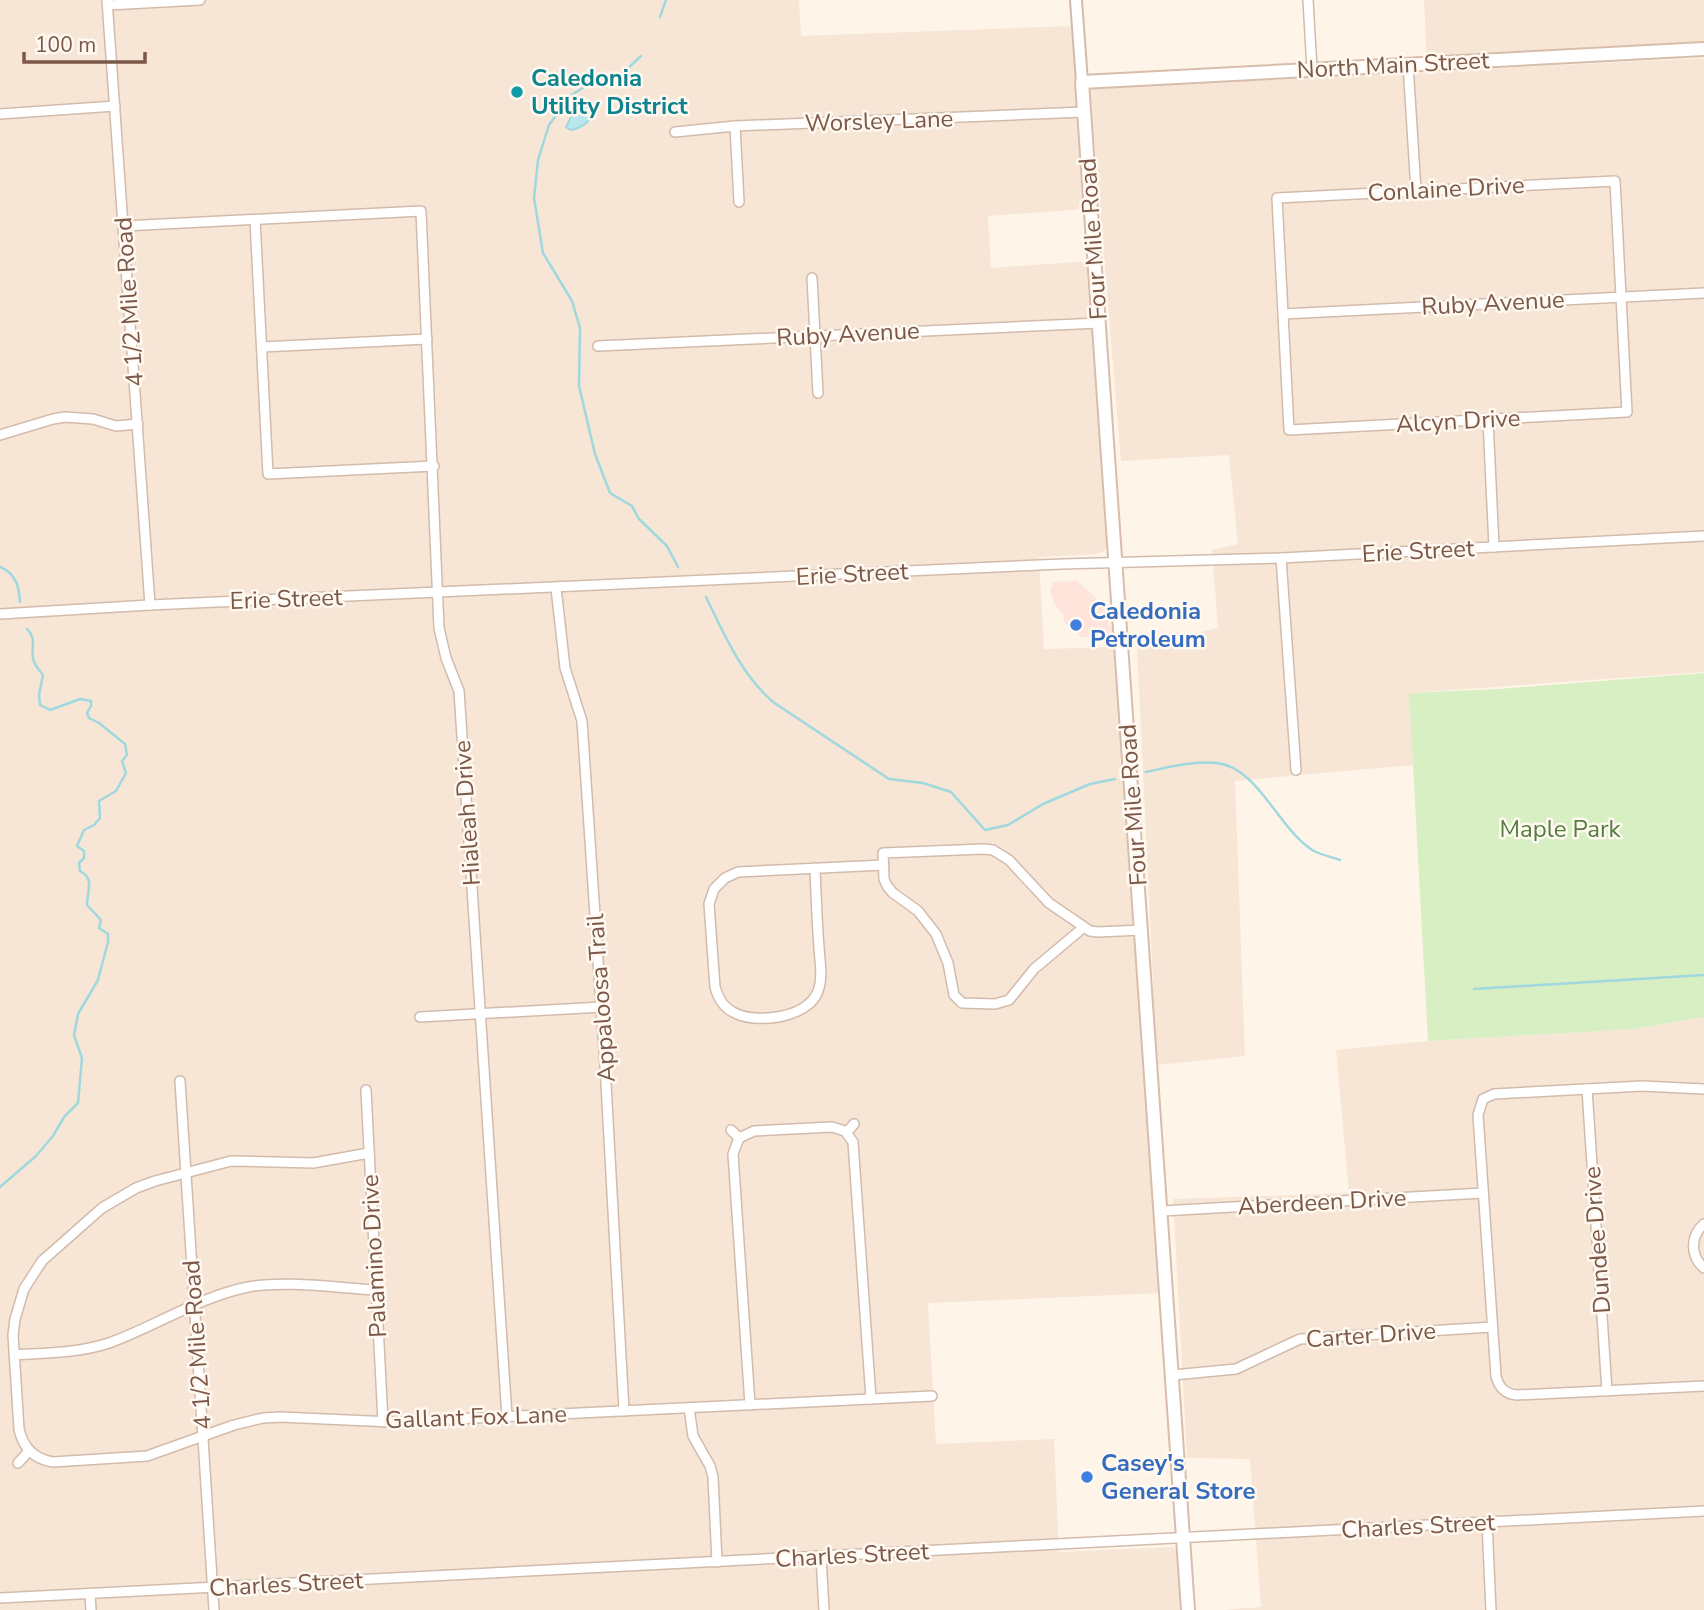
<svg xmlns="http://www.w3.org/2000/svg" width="1704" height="1610" font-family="'Nunito Sans',sans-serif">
  <rect width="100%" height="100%" fill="#fef5e8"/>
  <g fill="#f7e6d6">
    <polygon points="0,0 799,0 801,36 1073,26 1086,209 988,216 991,268 1090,261 1108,546 1104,551 1097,554 1039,557 1044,649 1118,647 1162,1293 928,1303 936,1444 1054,1439 1059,1552 1173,1547 1177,1552 1179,1562 1183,1610 0,1610"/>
    <polygon points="1424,0 1704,0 1704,49 1427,63"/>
    <polygon points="1704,58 1704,672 1410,693 1413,765 1235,781 1245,1056 1157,1065 1137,647 1218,628 1212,550 1238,544 1229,455 1121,461 1090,89"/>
    <polygon points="1704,1017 1704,1610 1221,1610 1261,1607 1250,1459 1187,1458 1173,1199 1349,1193 1336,1050 1428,1041 1635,1029"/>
  </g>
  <polygon fill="#ffe4dc" points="1077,581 1094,596 1108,615 1109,626 1113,627 1114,638 1081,637 1064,622 1064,616 1055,605 1050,591 1053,582"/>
  <polygon fill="#d8efc4" points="1704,673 1704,1017 1635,1029 1428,1041 1409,693 1498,689"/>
  <path fill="#bae7eb" stroke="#9fd8de" stroke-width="2" d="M 596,102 C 594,117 586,127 571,130 L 566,127 L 573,113 Z"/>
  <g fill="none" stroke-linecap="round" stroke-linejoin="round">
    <g stroke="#9fd8de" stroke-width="2.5">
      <polyline points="660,17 666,0"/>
      <polyline points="641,56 623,73 595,80 570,96 549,125 538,160 534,198 543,253 572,301 580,328 579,386 595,454 610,493 632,506 639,519 667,546 678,567"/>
      <path d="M 0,567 C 16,574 19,586 20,602"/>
      <path d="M 706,597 C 724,634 741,674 773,702 L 889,779 L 923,783 L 951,792 L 985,830 L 1008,825 L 1043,804 L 1090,784 L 1115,779"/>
      <path d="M 1146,772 C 1169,767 1192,761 1216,763 C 1258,766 1280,832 1314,851 C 1322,855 1332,857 1340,860"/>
      <polyline points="1474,989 1704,975"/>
      <path d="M 0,1187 L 36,1156 L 53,1136 L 64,1117 L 78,1103 L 82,1058 L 74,1035 L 78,1014 L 98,980 L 108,942 L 108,934 L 99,928 L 101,920 L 87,905 C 87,890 95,879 80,871 L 79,863 L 84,858 L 84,851 L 77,846 L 84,830 L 94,825 L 100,818 L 99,801 L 116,791 L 126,773 L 122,761 L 127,755 L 125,744 L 99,723 L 89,718 L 87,713 L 91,706 L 91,701 L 80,699 L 50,710 L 40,705 L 39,695 L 43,675 C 39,670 34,665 33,658 C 31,646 37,639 27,629"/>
    </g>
    <defs>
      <g id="minor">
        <polyline points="107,0 150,605"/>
        <polyline points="1308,0 1312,69"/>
        <polyline points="108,5 200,0"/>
        <polyline points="1408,64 1416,191"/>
        <polyline points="0,114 115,106"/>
        <polyline points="735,126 739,202"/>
        <polyline points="675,132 735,126 1084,112"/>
        <polygon points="1615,181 1627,412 1289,430 1277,198"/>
        <polyline points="255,220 268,474 434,466"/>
        <polyline points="124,226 421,211 439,628 446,658 459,691 507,1417"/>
        <polyline points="812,278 818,393"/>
        <polyline points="1283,314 1704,293"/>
        <polyline points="598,346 1099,323"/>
        <polyline points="262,347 427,339"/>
        <polyline points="1488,420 1494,547"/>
        <polyline points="0,435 53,419 65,417 93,419 116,426 138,424"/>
        <polyline points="1281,558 1296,770"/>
        <polyline points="556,588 565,668 582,721 605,1065 624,1411"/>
        <polyline points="0,614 150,605 1062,564 1281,558 1704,536"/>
        <path d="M 815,868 C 816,894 817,921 819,948 C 820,962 823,978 818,991 C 809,1018 755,1025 733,1012 C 723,1007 718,998 715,987 L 709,904 L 714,889 L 725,878 L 738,872 L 884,865"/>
        <polyline points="1084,927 1034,969 1009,1000 995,1004 962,1003 954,995 948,963 936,934 918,911 893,893 887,886 884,879 883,853 983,849 993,850 1009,860 1049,903 1090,931 1098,932 1142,930"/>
        <polyline points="420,1017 602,1007"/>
        <polyline points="180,1081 214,1610"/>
        <polyline points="1587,1089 1607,1391"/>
        <path d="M 1704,1089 L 1642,1086 L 1494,1094 L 1483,1099 L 1478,1115 L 1496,1376 C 1499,1388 1505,1394 1517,1395 L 1704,1386"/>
        <polyline points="366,1090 383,1422"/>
        <polyline points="731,1130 739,1138"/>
        <polyline points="847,1132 854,1124"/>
        <path d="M 369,1153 L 313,1163 L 231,1161 L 155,1181 L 136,1188 L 102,1208 L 42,1261 L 24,1289 L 15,1319 L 13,1335 L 19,1429 C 23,1448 34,1459 53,1462 L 147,1456 L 234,1425 L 263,1418 L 280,1417 L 392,1422 L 932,1396"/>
        <polyline points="1162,1211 1483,1193"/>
        <path d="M 1704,1224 C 1690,1236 1690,1256 1704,1268"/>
        <path d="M 14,1355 C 46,1353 79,1353 109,1343 C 156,1326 199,1297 248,1287 C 283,1280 339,1288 376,1290"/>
        <polyline points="1173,1375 1236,1369 1300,1339 1492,1327"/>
        <polyline points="750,1405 733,1154 739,1138 754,1131 832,1127 845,1131 853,1142 871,1399"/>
        <polyline points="689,1408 693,1436 710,1466 713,1477 717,1562"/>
        <polyline points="18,1463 29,1451"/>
        <polyline points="1487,1522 1491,1610"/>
        <polyline points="821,1556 824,1610"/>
        <polyline points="90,1594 91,1610"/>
        <polyline points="0,1598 1704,1511"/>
      </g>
      <polyline id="tertiary" points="1076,0 1082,82"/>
      <polyline id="secondary" points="1188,1610 1082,82 1704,49"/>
    </defs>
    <use href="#minor" stroke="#d3bbac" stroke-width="12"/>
    <use href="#tertiary" stroke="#d3bbac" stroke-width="14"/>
    <use href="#secondary" stroke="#d9bdab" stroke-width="16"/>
    <use href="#minor" stroke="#fff" stroke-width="9"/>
    <use href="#tertiary" stroke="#fff" stroke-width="10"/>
    <use href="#secondary" stroke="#fff" stroke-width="12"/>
  </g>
  <circle fill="#0f9aa8" stroke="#fff9f1" stroke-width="2.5" cx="517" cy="92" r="7"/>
  <g fill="#3f7fe0" stroke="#fff9f1" stroke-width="2.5">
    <circle cx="1076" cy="625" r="7"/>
    <circle cx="1087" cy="1477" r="7"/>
  </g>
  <g text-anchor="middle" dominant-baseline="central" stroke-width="5" stroke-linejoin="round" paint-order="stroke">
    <g font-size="24" fill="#7c5848" stroke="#fff9f1">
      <text transform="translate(1393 65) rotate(-3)">North Main Street</text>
      <text transform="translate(879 121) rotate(-2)">Worsley Lane</text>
      <text transform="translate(1446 189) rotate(-3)">Conlaine Drive</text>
      <text transform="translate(1093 239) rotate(-94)">Four Mile Road</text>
      <text transform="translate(129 302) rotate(-94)">4 1/2 Mile Road</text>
      <text transform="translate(1493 303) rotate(-3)">Ruby Avenue</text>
      <text transform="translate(848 334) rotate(-3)">Ruby Avenue</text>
      <text transform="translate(1458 421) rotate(-3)">Alcyn Drive</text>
      <text transform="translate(1418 551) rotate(-3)">Erie Street</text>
      <text transform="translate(852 574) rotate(-3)">Erie Street</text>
      <text transform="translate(286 599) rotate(-2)">Erie Street</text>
      <text transform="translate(1133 805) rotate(-94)">Four Mile Road</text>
      <text transform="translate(467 813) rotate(-94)">Hialeah Drive</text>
      <text transform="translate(601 998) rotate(-94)">Appaloosa Trail</text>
      <text transform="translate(1322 1202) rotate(-3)">Aberdeen Drive</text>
      <text transform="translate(1597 1240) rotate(-94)">Dundee Drive</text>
      <text transform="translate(374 1256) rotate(-93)">Palamino Drive</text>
      <text transform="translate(1371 1335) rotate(-4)">Carter Drive</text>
      <text transform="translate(197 1345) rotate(-94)">4 1/2 Mile Road</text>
      <text transform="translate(476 1417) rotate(-2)">Gallant Fox Lane</text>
      <text transform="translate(1418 1526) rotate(-3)">Charles Street</text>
      <text transform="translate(852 1555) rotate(-3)">Charles Street</text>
      <text transform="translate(286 1584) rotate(-3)">Charles Street</text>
    </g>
    <g font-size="24" font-weight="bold" fill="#0d838f" stroke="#fff9f1" text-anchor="start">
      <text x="531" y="78">Caledonia<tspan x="531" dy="28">Utility District</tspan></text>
    </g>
    <g font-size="24" font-weight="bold" fill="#366cbe" stroke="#fff9f1" text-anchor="start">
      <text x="1090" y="611">Caledonia<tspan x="1090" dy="28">Petroleum</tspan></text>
      <text x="1101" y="1463">Casey's<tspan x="1101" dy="28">General Store</tspan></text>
    </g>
    <g font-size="24" fill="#527d3c" stroke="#fff9f1">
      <text x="1560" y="829">Maple Park</text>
    </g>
  </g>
  <path d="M24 52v10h121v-10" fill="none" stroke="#7c5848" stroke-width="3.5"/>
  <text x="35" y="52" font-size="21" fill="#7c5848" stroke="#fff9f1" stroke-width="5" paint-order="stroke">100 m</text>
</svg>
